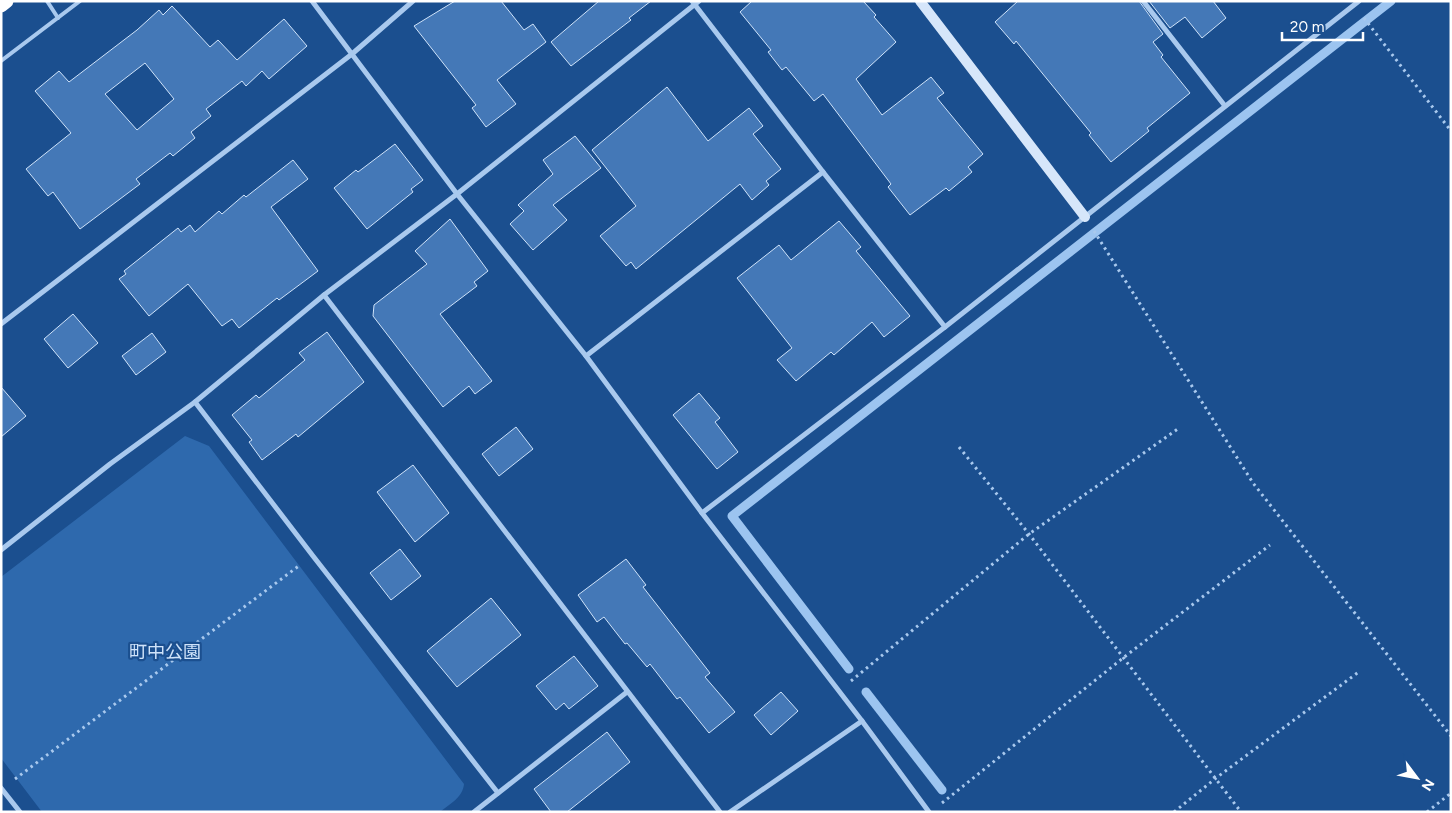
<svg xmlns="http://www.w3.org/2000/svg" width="1452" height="813" font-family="Figtree,'Noto Sans JP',sans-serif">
  <rect width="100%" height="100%" fill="#1b4f8f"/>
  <path fill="#2e69ad" d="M 185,436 L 209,446 L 464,784 C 463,797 450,804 440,812 L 42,812 L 1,758 L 1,577 Z"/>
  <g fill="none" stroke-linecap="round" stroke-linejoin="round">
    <g stroke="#9cc4f0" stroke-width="9">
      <polyline points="849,669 732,516 1391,1"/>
      <polyline points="866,692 942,790"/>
    </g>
  </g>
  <g fill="#4478b7" stroke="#cfe3fa" fill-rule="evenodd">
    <polygon points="455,1 501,1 524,30 533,24 546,42 497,80 516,104 486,127 472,108 476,105 414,26"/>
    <polygon points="599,1 651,1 629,18 631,20 571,66 551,42"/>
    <polygon points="752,1 863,1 876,15 874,17 896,42 856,79 882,115 931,77 944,93 937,98 983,154 968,167 972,172 949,191 946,188 910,215 888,187 891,184 823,94 814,101 786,67 782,70 768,52 771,50 740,12"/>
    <polygon points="1018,1 1139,1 1163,34 1153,42 1163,55 1161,57 1190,93 1147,128 1149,131 1111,162 1089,135 1091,133 1016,41 1014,44 995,22"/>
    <polygon points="1149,1 1213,1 1226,18 1202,38 1185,17 1170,28"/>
    <path d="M 172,6 L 210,47 L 218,40 L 237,60 L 284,19 L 307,46 L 269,79 L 262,71 L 246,86 L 242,81 L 206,109 L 211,116 L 191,132 L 195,138 L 173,156 L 170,153 L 136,179 L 140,184 L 80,229 L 53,192 L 48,196 L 26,169 L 71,133 L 35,91 L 59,71 L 69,82 L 137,30 L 159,10 L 163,15 ZM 145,63 L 174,99 L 137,130 L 105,94 Z"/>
    <polygon points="667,87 708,141 749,108 763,126 753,134 781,169 766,181 769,185 752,200 740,184 636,269 631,262 626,266 600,236 636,206 592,150"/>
    <polygon points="575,136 601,168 553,205 567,220 533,250 510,224 524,211 518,205 553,174 543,160"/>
    <polygon points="395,144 423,180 411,189 413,192 367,229 334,188 356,170 358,172"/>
    <polygon points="293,160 308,179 271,207 318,271 279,300 277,298 239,328 232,319 222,326 188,284 149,316 119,279 126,274 124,271 178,228 181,232 190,225 195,232 219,211 222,214 244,195 246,197"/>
    <polygon points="450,219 488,271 474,282 477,286 440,314 492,381 475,394 469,386 443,407 373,316 374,305 427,264 415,251"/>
    <polygon points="839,221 861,247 856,251 910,316 884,337 872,322 834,355 831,352 796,381 777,360 792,348 737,278 779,245 791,260"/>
    <polygon points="73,314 98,343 68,368 44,339"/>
    <polygon points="327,332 364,382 298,437 296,434 262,460 249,442 252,440 232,415 256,395 259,398 305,360 299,353"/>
    <polygon points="152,333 166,352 136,375 122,356"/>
    <polygon points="1,387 26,416 1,437"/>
    <polygon points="699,393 720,418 715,422 738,452 717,469 673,415"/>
    <polygon points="516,427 533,449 499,476 482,454"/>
    <polygon points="413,465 449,513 415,542 377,492"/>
    <polygon points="400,549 421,576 391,600 370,573"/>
    <polygon points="626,559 646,585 643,587 710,673 705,677 735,712 709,733 680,697 677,699 650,664 647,667 627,643 625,644 604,617 597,622 578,595"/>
    <polygon points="491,598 521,635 457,687 427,651"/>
    <polygon points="574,656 598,686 569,709 564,703 556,710 536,686"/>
    <polygon points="781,692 798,711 771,735 754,715"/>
    <polygon points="607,732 630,762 567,812 551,812 534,789"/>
  </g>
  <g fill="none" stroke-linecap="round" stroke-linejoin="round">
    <g stroke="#a9c9ee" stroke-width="3" stroke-dasharray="2.5 4" stroke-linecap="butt">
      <polyline points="1364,18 1451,131"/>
      <polyline points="1094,231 1253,483 1451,736"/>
      <polyline points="959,447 1029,534 1241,812"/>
      <polyline points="851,681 1029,534 1179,428"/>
      <polyline points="15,779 300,565"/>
      <polyline points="942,803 1123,658 1270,545"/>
      <polyline points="1174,812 1216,778 1360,671"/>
      <polyline points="1427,812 1451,793"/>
    </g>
    <g stroke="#a9c9ee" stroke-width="4">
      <polyline points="47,1 58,18"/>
      <polyline points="1,61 80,1"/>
    </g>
    <g stroke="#a9c9ee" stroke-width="5">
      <polyline points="312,1 457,194 586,356 702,513 862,721 929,812"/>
      <polyline points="692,1 823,172 945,327"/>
      <polyline points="1143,1 1225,106"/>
      <polyline points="324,295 720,812"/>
      <polyline points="1,324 352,54 413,1"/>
      <polyline points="586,356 823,172"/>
      <polyline points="195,402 313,556 498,793"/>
      <polyline points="702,513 945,327 1359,1"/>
      <polyline points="1,550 110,464 195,402 324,295 457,194 699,1"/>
      <polyline points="1,788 20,812"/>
      <polyline points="474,812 627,692"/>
      <polyline points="730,812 862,721"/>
    </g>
    <polyline stroke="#d6e6fa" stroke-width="10" points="920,1 1085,217"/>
    <polyline stroke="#fff" stroke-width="15" points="1,5 6,1"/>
  </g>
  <g text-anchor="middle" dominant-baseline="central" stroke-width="4.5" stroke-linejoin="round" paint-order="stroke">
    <g font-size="18" fill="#cfe3fa" stroke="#1b4f8f">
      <text x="165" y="652">町中公園</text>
    </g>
  </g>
  <rect width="1452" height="813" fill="none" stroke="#ffffff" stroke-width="5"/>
  <g transform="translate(1417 778) rotate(122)" stroke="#1b4f8f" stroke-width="4" paint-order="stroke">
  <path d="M0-4L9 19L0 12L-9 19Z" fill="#ffffff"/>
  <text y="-8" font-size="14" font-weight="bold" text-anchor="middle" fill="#ffffff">N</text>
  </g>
  <path d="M1282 32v8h81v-8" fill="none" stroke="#ffffff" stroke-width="2.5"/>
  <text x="1290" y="32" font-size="15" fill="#ffffff" stroke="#1b4f8f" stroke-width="4" paint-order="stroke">20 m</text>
</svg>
